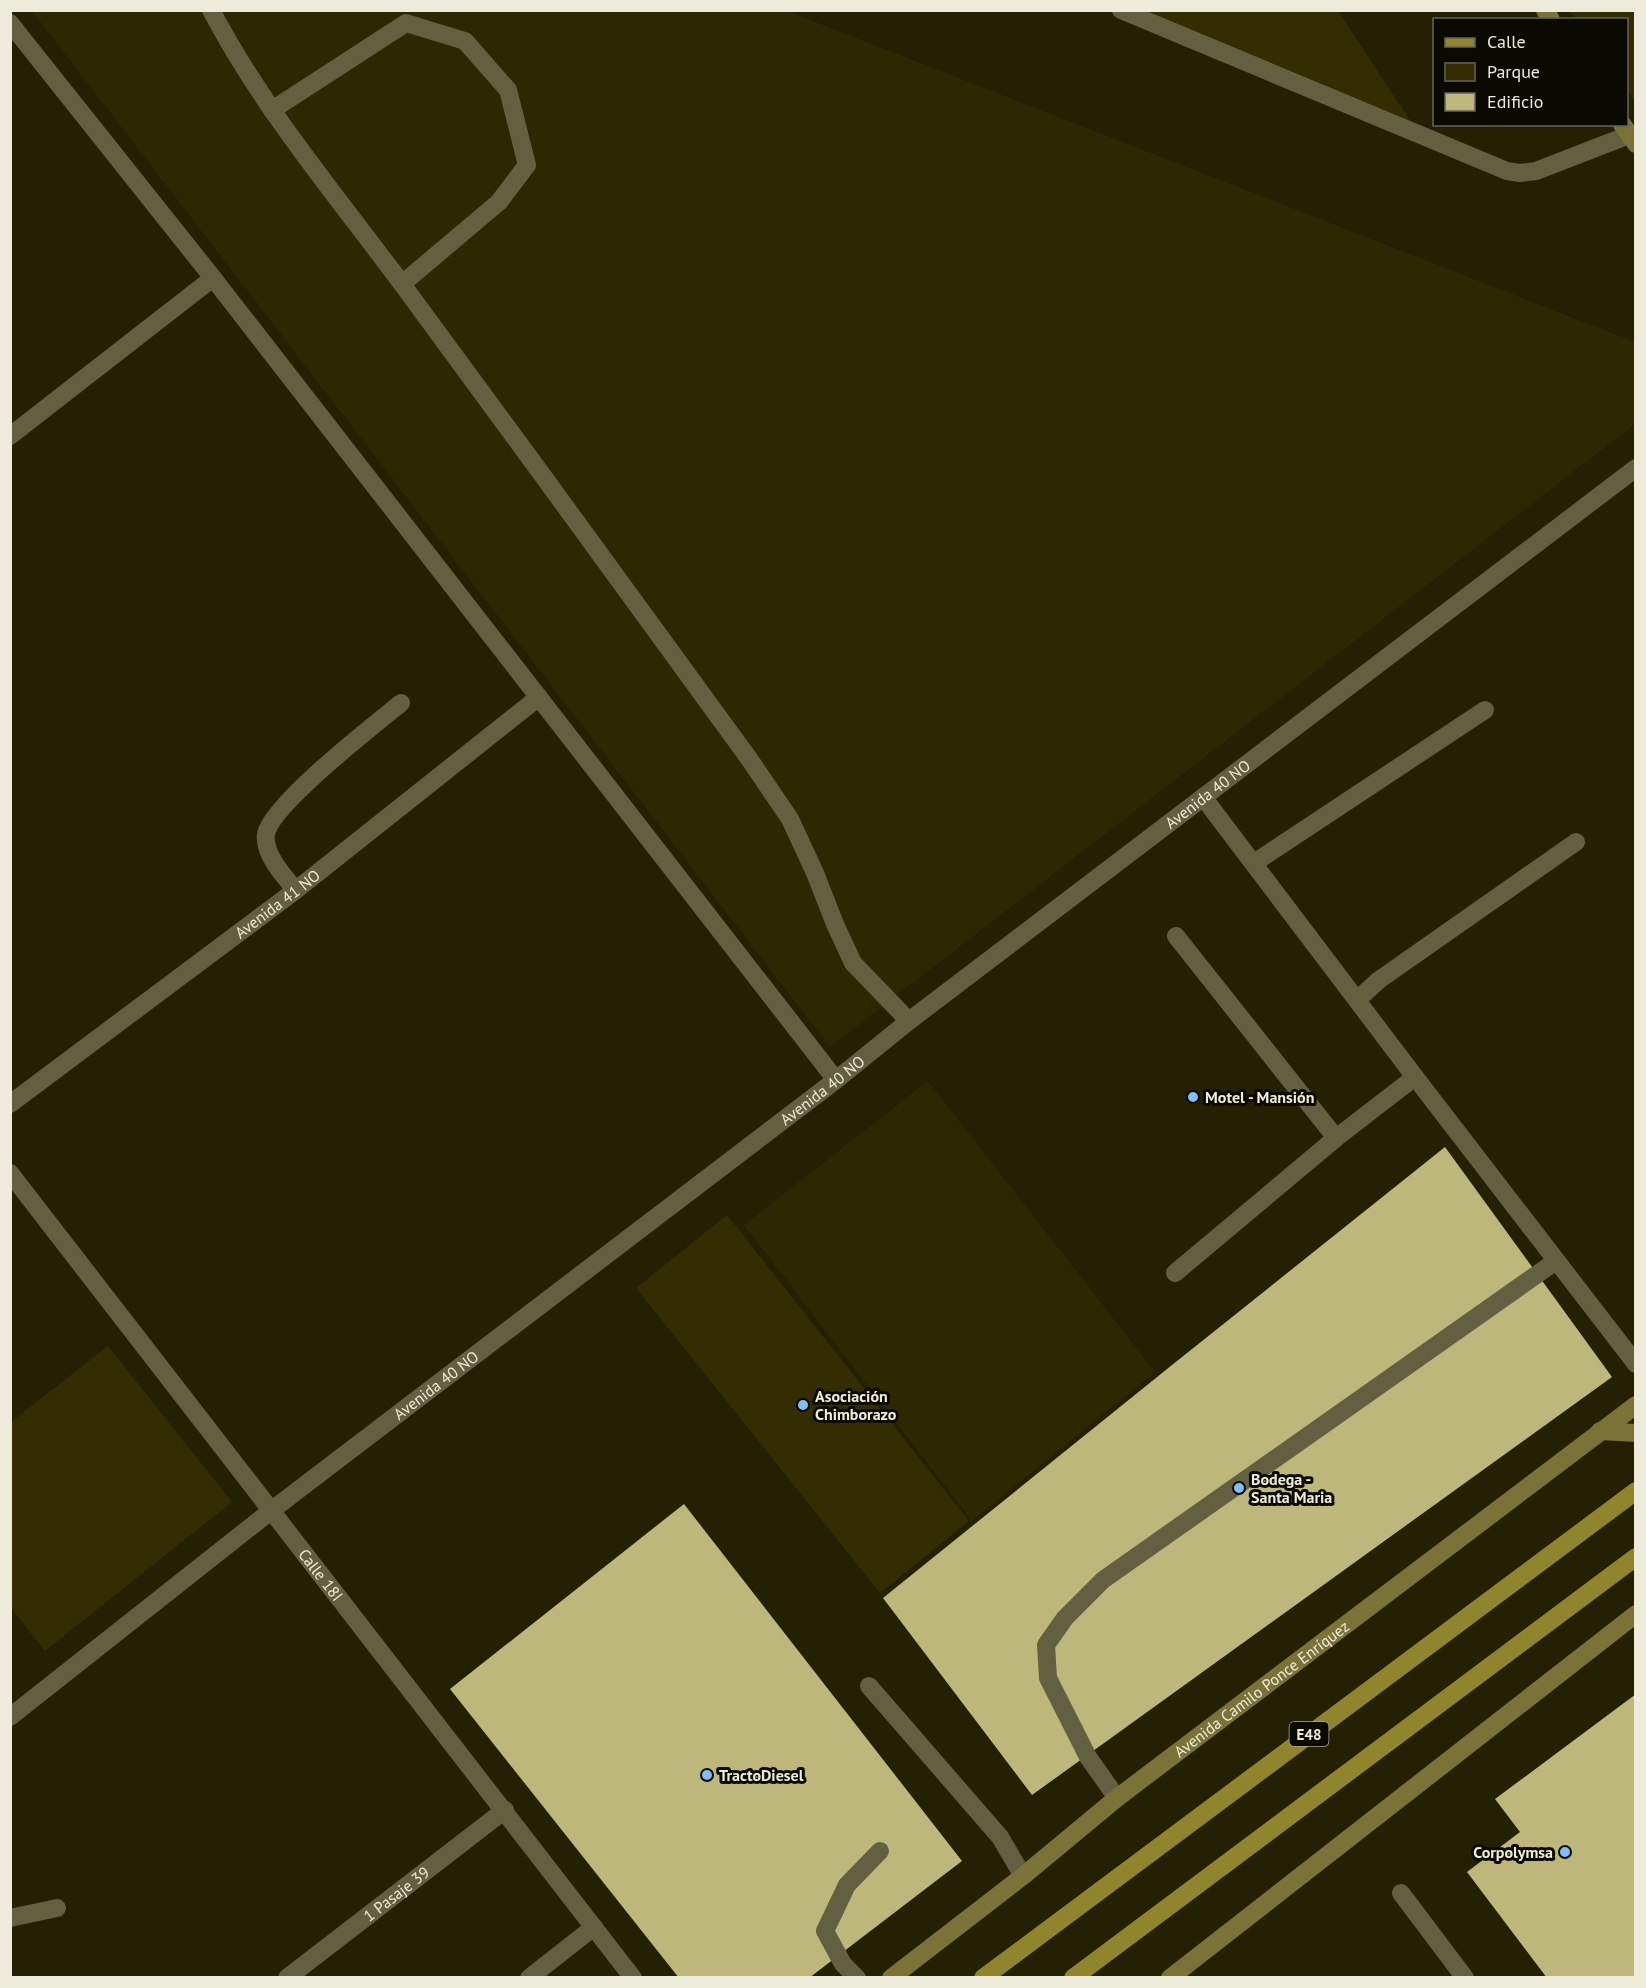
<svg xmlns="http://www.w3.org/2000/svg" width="1646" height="1988" font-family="'PT Sans',sans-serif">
  <rect width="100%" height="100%" fill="#242003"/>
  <g fill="#2d2801">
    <polygon points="32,11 787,11 1635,342 1635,424 830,1047"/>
    <polygon points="928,1081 1155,1372 972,1521 744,1225"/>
  </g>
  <g fill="#332d01">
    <polygon points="1141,11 1338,11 1411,122"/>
    <polygon points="1569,11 1635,11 1635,101 1627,89 1626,20 1576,19"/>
    <polygon points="727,1215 969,1521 880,1593 636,1288"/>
    <polygon points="108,1346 232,1502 45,1651 11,1608 11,1422"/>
  </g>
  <g fill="#beb77b">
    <polygon points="1445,1147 1612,1377 1032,1795 883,1598 1172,1365"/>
    <polygon points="684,1504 962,1861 809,1978 679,1978 450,1689"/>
    <polygon points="1636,1694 1636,1978 1547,1978 1467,1872 1520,1832 1495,1799"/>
  </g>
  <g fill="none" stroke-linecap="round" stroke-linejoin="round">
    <g stroke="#635f41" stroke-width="18">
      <path d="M 211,10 C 263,109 336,195 402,284 C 519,442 634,601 750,760 L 790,819 L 815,873 L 835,924 L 853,963 L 909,1021"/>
      <polyline points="272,110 406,23 465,41 508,90 527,165 499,202 402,284"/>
      <polyline points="1254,863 1485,710"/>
      <path d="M 296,890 C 284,877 263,853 266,834 C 272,804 374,725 401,703"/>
      <polyline points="1176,936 1336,1138"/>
      <polyline points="1357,1000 1379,980 1576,842"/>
      <polyline points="1175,1273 1336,1138 1415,1077"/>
      <polyline points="869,1686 1000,1837 1023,1876"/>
      <polyline points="1117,1798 1088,1757 1048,1678 1046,1645 1065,1618 1103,1580 1556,1261"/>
      <polyline points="10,1918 57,1908"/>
      <polyline points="529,1978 594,1927"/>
      <polyline points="857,1978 843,1964 825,1931 847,1885 880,1851"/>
    </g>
    <g stroke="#635f41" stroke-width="18">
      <polyline points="1121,10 1507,171 1520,173 1536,171 1629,135"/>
      <polyline points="10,23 213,278 836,1080"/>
      <polyline points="10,436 213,278"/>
      <polyline points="1203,797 1415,1077 1636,1364"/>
      <path id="s1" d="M 10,1104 L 296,890 L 539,697"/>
      <path id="s2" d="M 10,1717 L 272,1510 L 836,1080 L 909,1021 L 1636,468"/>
      <polyline points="1401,1893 1465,1978"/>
      <path id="s3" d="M 287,1978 L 505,1810"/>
    </g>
    <path stroke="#635f41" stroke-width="18" id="s4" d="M 10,1173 L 633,1978"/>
    <g stroke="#7a7237" stroke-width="18">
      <polyline points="1545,10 1551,20"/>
      <polyline points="1622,124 1636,144"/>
      <polyline points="1600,1431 1636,1433"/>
      <path id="s5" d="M 891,1978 L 1023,1876 L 1117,1798 L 1636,1405"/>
      <polyline points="1170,1978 1636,1614"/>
    </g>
    <g stroke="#90852d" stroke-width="18">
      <polyline points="983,1978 1636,1491"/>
      <polyline points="1073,1978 1636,1557"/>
    </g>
  </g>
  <g fill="#84bcfb" stroke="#0b0a02" stroke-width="2">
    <circle cx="1193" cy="1097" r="6"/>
    <circle cx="803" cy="1405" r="6"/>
    <circle cx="1239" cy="1488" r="6"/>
    <circle cx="707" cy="1775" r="6"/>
    <circle cx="1565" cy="1852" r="6"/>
  </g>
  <g text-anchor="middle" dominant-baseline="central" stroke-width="6" stroke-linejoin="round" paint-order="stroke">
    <rect fill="#0b0a02" stroke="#a9a899" stroke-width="1.5" x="1289.5" y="1722" width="39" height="24" rx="4.5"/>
    <g font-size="15" font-weight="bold" fill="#edecda">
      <text x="1309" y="1734">E48</text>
    </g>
    <g font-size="16" fill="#edecda" stroke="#0b0a02">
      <text stroke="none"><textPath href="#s2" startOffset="1512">Avenida 40 NO</textPath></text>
      <text stroke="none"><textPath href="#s1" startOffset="334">Avenida 41 NO</textPath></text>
      <text stroke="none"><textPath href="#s2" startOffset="1026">Avenida 40 NO</textPath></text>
      <text stroke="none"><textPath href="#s2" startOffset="540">Avenida 40 NO</textPath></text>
      <text stroke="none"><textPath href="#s4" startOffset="508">Calle 18I</textPath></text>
      <text stroke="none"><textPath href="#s5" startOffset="470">Avenida Camilo Ponce Enríquez</textPath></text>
      <text stroke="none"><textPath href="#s3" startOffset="138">1 Pasaje 39</textPath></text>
    </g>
    <g font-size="16" font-weight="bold" fill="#edecda" stroke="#0b0a02" text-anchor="start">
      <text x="1205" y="1097">Motel - Mansión</text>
      <text x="815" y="1396">Asociación<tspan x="815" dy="18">Chimborazo</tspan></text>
      <text x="1251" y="1479">Bodega -<tspan x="1251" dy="18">Santa Maria</tspan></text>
      <text x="719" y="1775">TractoDiesel</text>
      <text x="1553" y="1852" text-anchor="end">Corpolymsa</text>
    </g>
  </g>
  <rect width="1646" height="1988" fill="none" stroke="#edecda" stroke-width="24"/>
  <rect x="1433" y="18" width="195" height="108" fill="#0b0a02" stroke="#656458" stroke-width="1.5"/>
  <rect x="1445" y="38" width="30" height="9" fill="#90852d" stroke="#656458" stroke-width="1.5"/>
  <text x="1487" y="48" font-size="18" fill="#edecda">Calle</text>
  <rect x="1445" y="63" width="30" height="18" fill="#332d01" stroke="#656458" stroke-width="1.5"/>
  <text x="1487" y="78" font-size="18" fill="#edecda">Parque</text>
  <rect x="1445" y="93" width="30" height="18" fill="#beb77b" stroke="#656458" stroke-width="1.5"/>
  <text x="1487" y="108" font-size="18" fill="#edecda">Edificio</text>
</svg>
